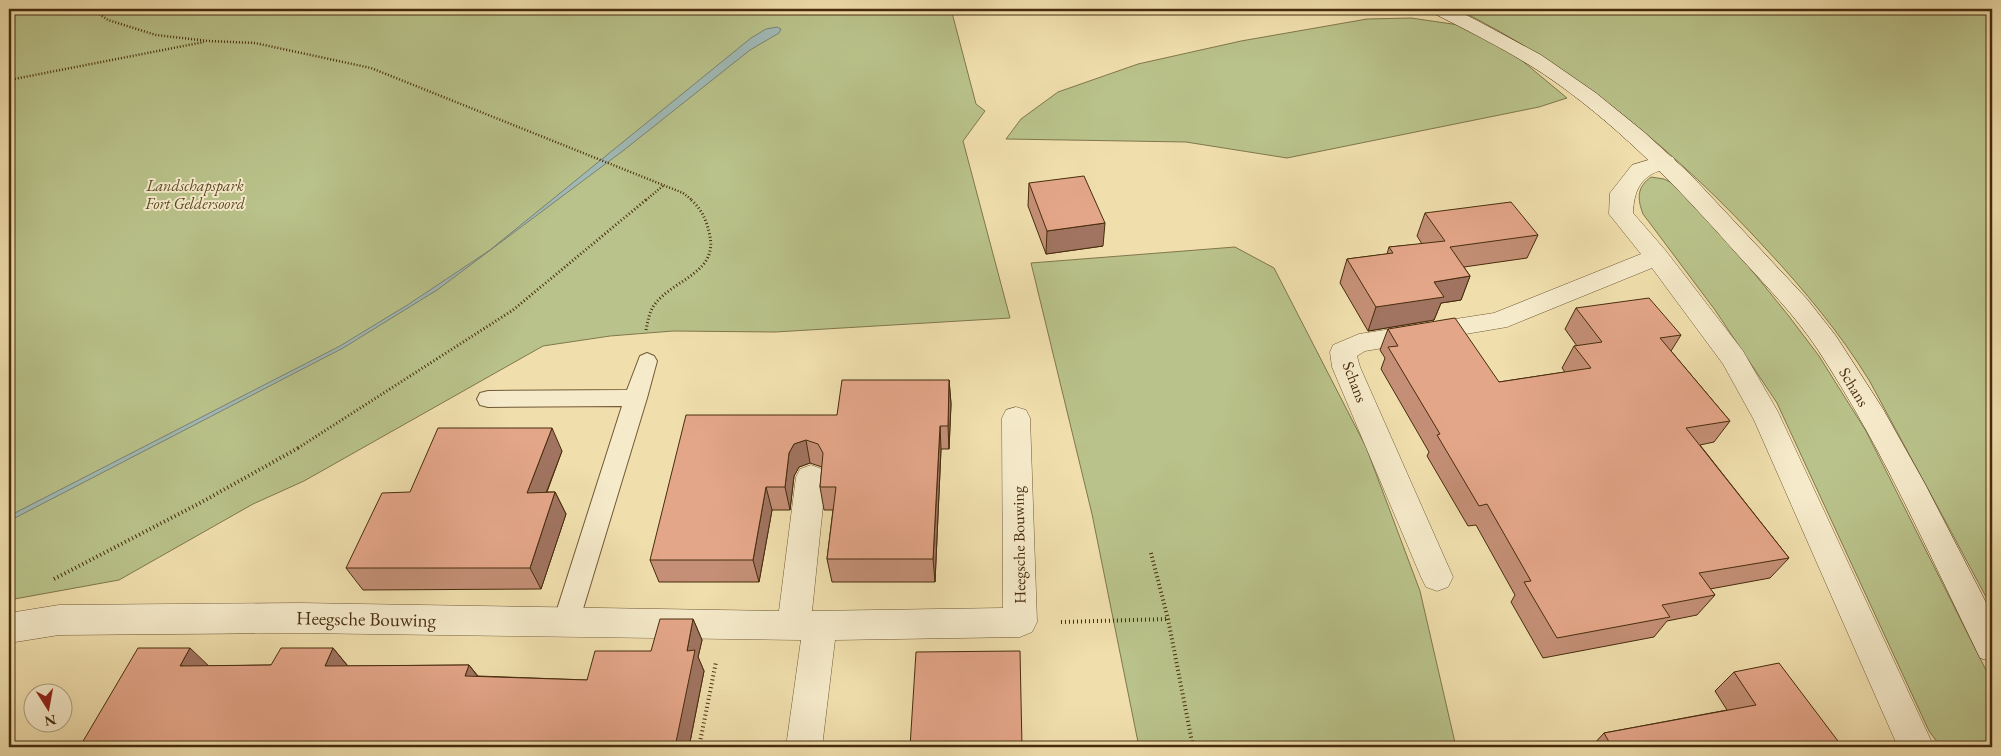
<svg xmlns="http://www.w3.org/2000/svg" width="2001" height="756" font-family="'EB Garamond',serif">
  <rect width="100%" height="100%" fill="#f0dfad"/>
  <filter id="stains"><feTurbulence type="fractalNoise" baseFrequency=".004" numOctaves="4"/><feColorMatrix values="0 0 0 0 .2 0 0 0 0 .09 0 0 0 0 .02 0 0 0 .5 -.17"/></filter>
  <radialGradient id="worn" r=".72"><stop offset=".6" stop-color="#630" stop-opacity="0"/><stop offset="1" stop-color="#630" stop-opacity=".3"/></radialGradient>
  <g fill="#b9c28a" stroke="#80774c">
    <polygon points="9,9 951,9 976,104 985,111 963,141 1010,318 775,332 673,331 610,336 543,346 304,481 253,504 119,580 9,600"/>
    <path d="M 1457,9 L 1992,9 L 1992,608 C 1965,558 1938,507 1910,456 C 1896,431 1883,405 1869,380 C 1840,333 1804,290 1767,250 C 1678,153 1575,67 1457,9 Z"/>
    <polygon points="1411,18 1459,25 1502,44 1567,98 1539,107 1287,158 1186,142 1006,139 1021,119 1058,92 1138,64 1241,41 1367,19"/>
    <path d="M 1651,177 L 1664,179 L 1672,183 L 1736,251 L 1788,315 L 1819,356 L 1866,431 L 1992,682 L 1992,747 L 1941,747 L 1929,731 L 1777,403 L 1715,310 L 1643,214 C 1637,198 1637,187 1651,177 Z"/>
    <polygon points="1235,247 1274,268 1366,447 1420,591 1456,747 1139,747 1092,514 1031,263"/>
  </g>
  <polygon fill="#a0bab6" stroke="#7c8172" points="777,27 781,29 779,33 750,50 624,150 437,290 343,348 9,521 9,516 340,346 409,304 490,250 751,38 766,29"/>
  <g fill="none" stroke-linecap="round" stroke-linejoin="round">
    <defs>
      <polygon id="lane" points="647,353 654,356 657,361 647,398 579,622 575,630 566,633 557,630 553,622 622,406 488,407 480,405 477,399 480,393 488,391 627,390 640,356"/>
      <g id="street">
        <path d="M 1665,155 L 1673,157 L 1676,162 C 1672,168 1666,169 1659,171 C 1639,178 1634,193 1633,213 L 1666,251 L 1743,351 L 1778,412 L 1934,747 L 1898,747 L 1754,420 L 1723,364 L 1652,268 L 1507,327 L 1365,351 L 1357,356 L 1360,367 L 1453,577 L 1448,587 L 1437,591 L 1426,587 L 1421,577 L 1332,367 L 1330,352 L 1333,345 L 1359,334 L 1494,313 L 1641,254 L 1609,214 L 1610,193 L 1632,165 Z"/>
        <polygon points="1016,407 1026,410 1030,418 1037,622 1032,632 1020,637 835,640 822,747 786,747 801,640 299,633 59,635 9,643 9,613 59,605 299,603 779,611 796,477 800,469 811,465 822,469 826,477 812,611 1003,608 1002,418 1006,410"/>
      </g>
      <path id="secondary" d="M 1431,9 L 1454,9 L 1478,21 L 1541,55 L 1596,93 L 1644,132 L 1690,174 L 1807,299 L 1836,336 L 1883,409 L 1925,484 L 1992,614 L 1992,662 L 1980,658 C 1929,554 1882,447 1818,350 C 1795,315 1765,285 1737,254 C 1682,192 1625,132 1558,84 C 1519,56 1476,35 1433,13 Z"/>
    </defs>
    <use href="#lane" stroke="#715935" stroke-width="2"/>
    <use href="#street" stroke="#715935" stroke-width="1"/>
    <use href="#secondary" stroke="#472c0d" stroke-width="1"/>
    <g stroke="#472c0d" stroke-width="2.5" stroke-dasharray="1 2" stroke-linecap="butt">
      <polyline points="92,9 108,20 156,35 208,41 255,43 371,68 683,193 692,200"/>
      <polyline points="9,80 204,42"/>
      <polyline points="646,200 664,185"/>
    </g>
    <g stroke="#472c0d" stroke-width="3" stroke-dasharray="1 2.5" stroke-linecap="butt">
      <path d="M 646,330 C 648,321 649,312 655,304 C 675,278 720,273 709,232 C 706,219 701,208 690,199"/>
      <polyline points="298,448 513,310 647,199"/>
    </g>
    <g stroke="#472c0d" stroke-width="4" stroke-dasharray="1 3" stroke-linecap="butt">
      <polyline points="1151,553 1168,619 1193,747"/>
      <polyline points="54,579 200,503 300,447"/>
      <polyline points="1061,622 1168,619"/>
      <polyline points="699,747 716,662"/>
    </g>
    <use href="#lane" fill="#f5eaca" fill-rule="evenodd"/>
    <use href="#street" fill="#f5eaca" fill-rule="evenodd"/>
    <use href="#secondary" fill="#f5eaca" fill-rule="evenodd"/>
  </g>
  <g fill="#c48f76" stroke="#472c0d">
    <polygon points="1029,183 1103,246 1046,254 1028,206"/>
    <polygon points="1425,213 1538,235 1527,258 1464,267 1470,276 1461,300 1441,303 1434,320 1368,331 1340,283 1347,259 1387,254 1389,247 1422,244 1417,236"/>
    <polygon points="1576,308 1681,335 1671,351 1730,421 1714,442 1700,445 1789,558 1770,578 1710,589 1715,595 1697,615 1667,621 1654,637 1543,658 1511,602 1515,595 1476,525 1468,526 1427,456 1429,452 1381,369 1385,358 1380,350 1388,329 1499,382 1565,372 1562,368 1574,346 1577,346 1565,329"/>
    <polygon points="949,380 951,404 949,449 941,449 935,582 832,582 827,559 833,510 824,510 820,487 822,467 810,463 799,467 794,476 790,510 772,510 759,582 659,582 650,560 837,415"/>
    <polygon points="562,451 547,492 555,492 566,514 541,589 363,590 346,568"/>
    <polygon points="693,619 702,640 698,657 704,671 689,747 87,747 82,743 209,666 271,665 333,648 348,666 469,665 478,676 587,680 651,651"/>
    <polygon points="1734,672 1841,745 1838,747 1591,747 1604,733 1727,710 1715,691"/>
  </g>
  <g fill="#a07460" stroke="#472c0d">
    <polygon points="1105,223 1103,246 1046,254 1047,231"/>
    <polygon points="1470,276 1461,300 1441,303 1434,320 1368,331 1376,307 1434,282"/>
    <polygon points="949,380 951,404 949,449 948,426"/>
    <polygon points="940,426 941,449 935,582 933,559"/>
    <polygon points="552,428 562,451 538,514 527,493"/>
    <polygon points="806,440 810,463 799,467 794,476 790,510 785,487 789,453 794,444"/>
    <polygon points="766,487 772,510 759,582 753,560"/>
    <polygon points="555,492 566,514 541,589 530,568"/>
    <polygon points="693,619 702,640 698,657 704,671 689,747 675,747 687,651"/>
    <polygon points="190,648 212,669 180,666"/>
    <polygon points="333,648 350,669 325,666"/>
    <polygon points="469,665 484,685 465,676"/>
  </g>
  <g fill="#e4a689" stroke="#472c0d">
    <polygon points="1084,176 1105,223 1047,231 1029,183"/>
    <polygon points="1511,202 1538,235 1450,247 1470,276 1434,282 1444,297 1376,307 1347,259 1393,253 1389,247 1445,241 1425,213"/>
    <polygon points="1649,298 1681,335 1660,338 1730,421 1686,428 1789,558 1699,573 1715,595 1662,605 1670,617 1557,638 1524,582 1531,581 1487,504 1479,506 1437,435 1440,434 1388,347 1398,346 1388,329 1455,318 1499,382 1591,368 1574,346 1602,342 1576,308"/>
    <polygon points="842,380 949,380 948,426 940,426 933,559 827,559 836,487 820,487 823,453 818,444 806,440 794,444 789,453 785,487 766,487 753,560 650,560 686,415 837,415"/>
    <polygon points="438,428 552,428 527,493 555,492 530,568 346,568 382,493 410,492"/>
    <polygon points="660,619 693,619 687,651 695,650 675,747 133,747 135,744 82,743 138,648 190,648 180,666 271,665 281,648 333,648 325,666 469,665 465,676 587,680 595,651 651,651"/>
    <polygon points="1020,651 1022,747 910,747 916,652"/>
    <polygon points="1779,663 1841,745 1832,747 1612,747 1604,733 1756,705 1734,672"/>
  </g>
  <g text-anchor="middle" dominant-baseline="central" stroke-width="4" stroke-linejoin="round" paint-order="stroke">
    <g font-size="16" font-style="italic" fill="#5e4a26" stroke="#f5eaca">
      <text x="195" y="185">Landschapspark<tspan x="195" dy="18">Fort Geldersoord</tspan></text>
    </g>
    <g font-size="16" fill="#472c0d" stroke="#f5eaca">
      <text transform="translate(1355 382) rotate(69)">Schans</text>
      <text transform="translate(1854 387) rotate(59)">Schans</text>
      <text transform="translate(1019 545) rotate(-91)">Heegsche Bouwing</text>
    </g>
    <g font-size="19" fill="#472c0d" stroke="#f5eaca">
      <text transform="translate(366 619) rotate(1)">Heegsche Bouwing</text>
    </g>
  </g>
  <rect width="2001" height="756" fill="none" stroke="#f0dfad" stroke-width="30"/>
  <rect x="10" y="10" width="1981" height="736" fill="none" stroke="#472c0d" stroke-width="2.5"/>
  <rect x="15" y="15" width="1971" height="726" fill="none" stroke="#472c0d"/>
  <g transform="translate(48 708) rotate(169)"><circle r="24" fill="#f5eaca" stroke="#af9e7e"/>
  <path d="M0-4L9 19L0 12L-9 19Z" fill="#8f2418"/>
  <text y="-8" font-size="14" font-weight="bold" text-anchor="middle" fill="#472c0d">N</text>
  </g>
  <rect width="100%" height="100%" filter="url(#stains)"/>
  <rect width="100%" height="100%" fill="url(#worn)"/>
</svg>
